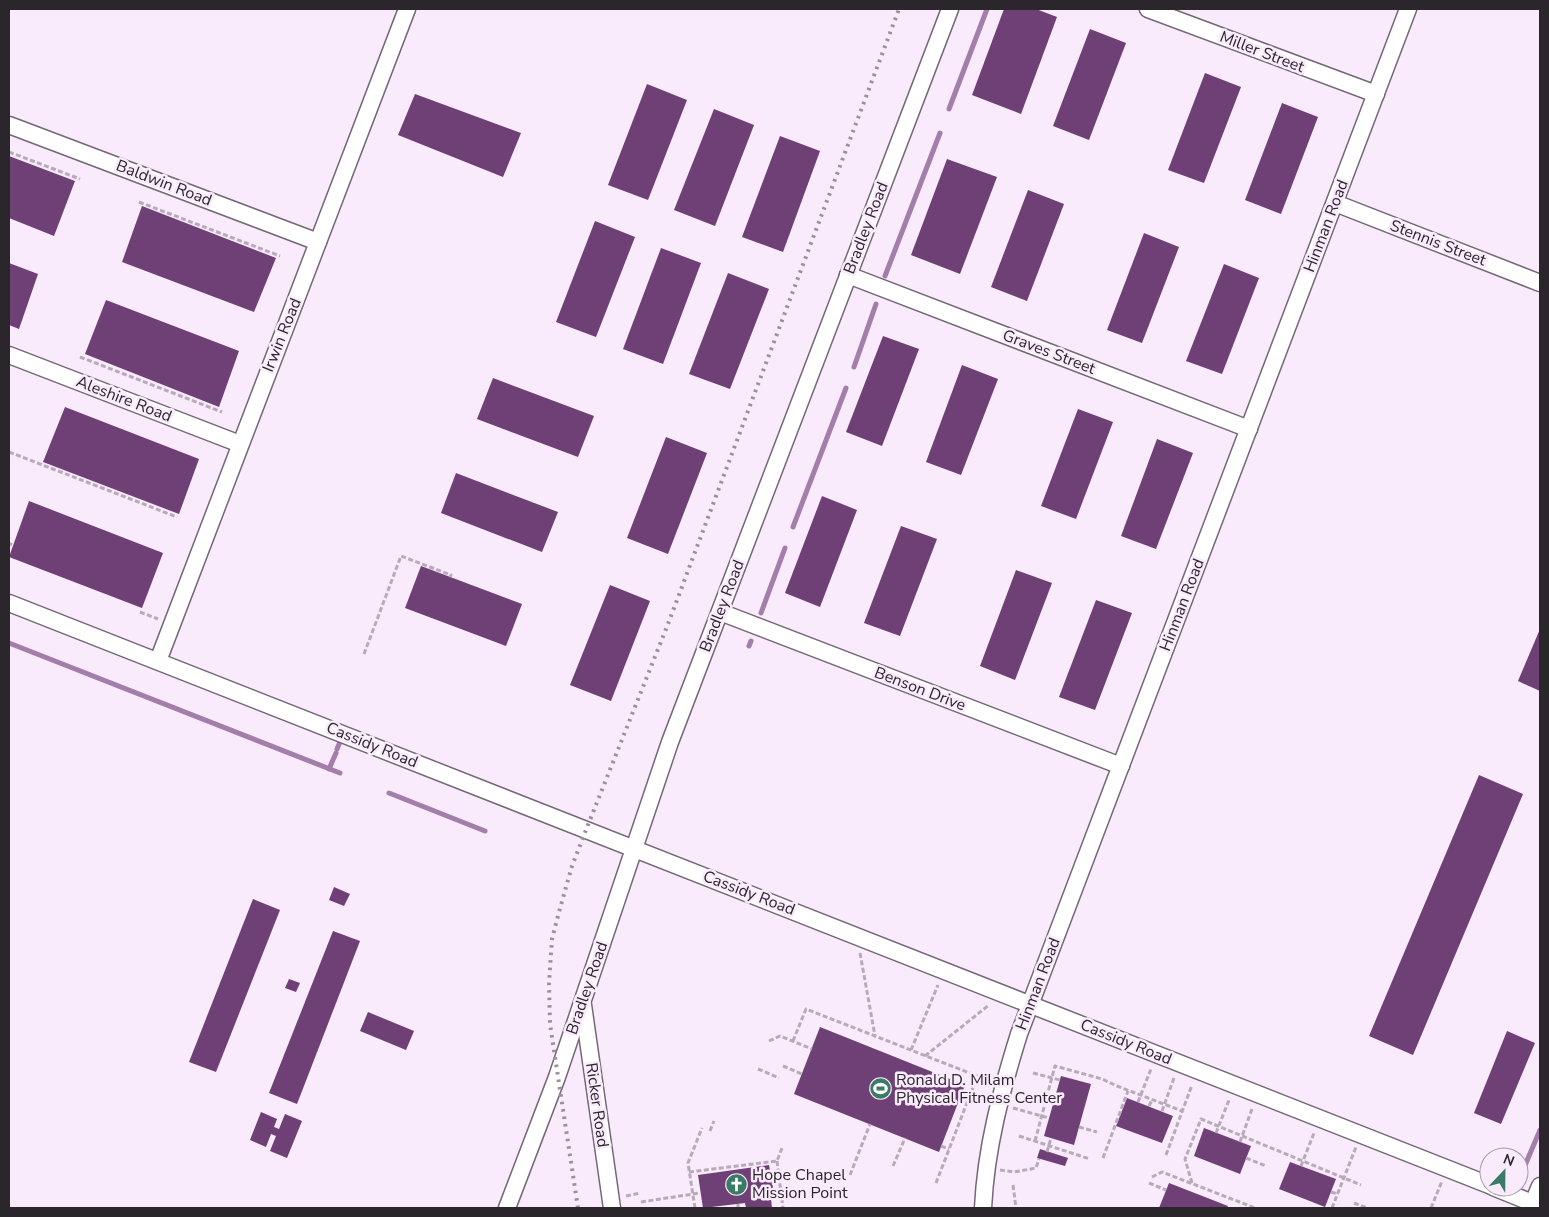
<svg xmlns="http://www.w3.org/2000/svg" width="1549" height="1217" font-family="'Nunito Sans',sans-serif">
  <rect width="100%" height="100%" fill="#f9eafc"/>
  <g fill="none" stroke-linecap="round" stroke-linejoin="round">
    <g stroke="#a37eaa" stroke-width="5">
      <polyline points="949,109 987,9"/>
      <polyline points="885,276 940,133"/>
      <polyline points="854,367 876,304"/>
      <polyline points="793,527 846,388"/>
      <polyline points="761,613 785,548"/>
      <polyline points="9,643 340,773"/>
      <polyline points="749,646 751,641"/>
      <polyline points="337,749 342,737"/>
      <polyline points="329,769 336,753"/>
      <polyline points="389,793 485,831"/>
      <polyline points="1523,1170 1540,1130"/>
    </g>
  </g>
  <g fill="#6e4076">
    <polygon points="1004,9 1036,9 1057,17 1021,114 972,95"/>
    <polygon points="1090,29 1126,43 1089,140 1053,126"/>
    <polygon points="1205,73 1241,87 1204,183 1168,170"/>
    <polygon points="647,84 687,100 648,200 608,185"/>
    <polygon points="415,94 521,133 503,177 398,135"/>
    <polygon points="1282,103 1318,117 1281,214 1245,200"/>
    <polygon points="714,109 754,125 715,226 674,210"/>
    <polygon points="780,136 820,151 783,252 742,237"/>
    <polygon points="9,156 75,181 54,236 9,218"/>
    <polygon points="947,159 997,177 960,274 911,255"/>
    <polygon points="1028,190 1064,204 1027,301 991,287"/>
    <polygon points="142,206 276,258 254,312 122,262"/>
    <polygon points="595,221 635,237 596,337 556,322"/>
    <polygon points="1144,233 1179,247 1142,343 1107,330"/>
    <polygon points="661,248 701,263 663,364 623,349"/>
    <polygon points="9,263 38,274 19,329 9,325"/>
    <polygon points="1224,264 1259,278 1222,374 1186,361"/>
    <polygon points="728,273 769,289 730,389 689,374"/>
    <polygon points="106,300 239,351 219,407 85,354"/>
    <polygon points="883,336 919,349 882,446 846,432"/>
    <polygon points="962,365 998,379 961,475 926,462"/>
    <polygon points="493,378 594,416 578,457 477,419"/>
    <polygon points="65,407 199,459 179,514 43,462"/>
    <polygon points="1078,409 1113,422 1076,519 1041,506"/>
    <polygon points="666,437 707,453 668,554 627,538"/>
    <polygon points="1157,439 1193,453 1156,549 1121,536"/>
    <polygon points="456,473 558,512 542,552 441,513"/>
    <polygon points="822,496 857,510 820,607 785,593"/>
    <polygon points="29,501 163,553 142,608 9,557"/>
    <polygon points="901,526 937,539 900,636 864,623"/>
    <polygon points="421,566 522,604 506,646 405,608"/>
    <polygon points="1016,570 1052,583 1015,680 980,666"/>
    <polygon points="610,585 650,601 611,701 570,685"/>
    <polygon points="1096,600 1132,613 1095,710 1059,697"/>
    <polygon points="1540,629 1540,691 1518,681"/>
    <polygon points="1479,775 1523,794 1413,1055 1369,1036"/>
    <polygon points="334,887 350,894 344,906 329,900"/>
    <polygon points="253,899 280,910 216,1072 189,1062"/>
    <polygon points="333,931 360,941 297,1104 269,1093"/>
    <polygon points="289,979 300,983 296,992 285,988"/>
    <polygon points="368,1012 414,1031 406,1050 360,1031"/>
    <polygon points="820,1027 965,1085 939,1152 794,1094"/>
    <polygon points="1507,1031 1535,1043 1501,1124 1474,1113"/>
    <polygon points="1061,1076 1091,1084 1074,1145 1044,1136"/>
    <polygon points="1127,1098 1173,1116 1162,1143 1116,1126"/>
    <polygon points="261,1112 277,1119 274,1127 279,1129 285,1114 302,1121 287,1158 270,1151 276,1136 271,1134 266,1147 250,1140"/>
    <polygon points="1204,1128 1251,1146 1240,1174 1194,1156"/>
    <polygon points="1040,1149 1068,1158 1065,1166 1037,1158"/>
    <polygon points="1290,1162 1336,1179 1325,1207 1279,1189"/>
    <polygon points="769,1165 775,1198 771,1199 772,1208 746,1208 745,1203 703,1208 698,1175"/>
    <polygon points="1169,1183 1228,1206 1227,1208 1159,1208"/>
  </g>
  <g fill="none" stroke-linecap="round" stroke-linejoin="round">
    <defs>
      <g id="minor">
        <polyline points="1148,9 1376,94"/>
        <polyline points="9,125 318,242"/>
        <polyline points="1335,203 1540,283"/>
        <polyline points="848,275 1249,429"/>
        <polyline points="9,355 240,444"/>
        <polyline points="9,603 1489,1185"/>
        <polyline points="720,612 1121,766"/>
        <polyline points="158,661 407,9"/>
        <polyline points="583,1005 612,1208"/>
        <polyline points="1493,1187 1540,1206"/>
        <polyline points="507,1208 557,1077 670,742 950,9"/>
        <path d="M 983,1208 C 986,1147 1001,1092 1019,1034 L 1408,9"/>
        <polyline points="1531,1208 1540,1186"/>
      </g>
    </defs>
    <use href="#minor" stroke="#746877" stroke-width="19"/>
    <g stroke="#b7abb9" stroke-width="3" stroke-dasharray="5 2.5" stroke-linecap="butt">
      <polyline points="9,152 80,179"/>
      <polyline points="139,202 280,256"/>
      <polyline points="80,357 222,412"/>
      <polyline points="9,452 177,517"/>
      <polyline points="9,543 12,545"/>
      <polyline points="140,612 158,619"/>
      <polyline points="364,654 401,556 451,575 450,577"/>
      <polyline points="860,953 875,1036"/>
      <polyline points="769,1041 780,1036 812,1049"/>
      <polyline points="793,1041 806,1009 990,1081"/>
      <polyline points="911,1050 938,985"/>
      <polyline points="925,1056 989,1005"/>
      <polyline points="783,1066 802,1074"/>
      <polyline points="758,1069 779,1078"/>
      <polyline points="1033,1073 1060,1080"/>
      <polyline points="1138,1102 1151,1069"/>
      <polyline points="1149,1106 1152,1100"/>
      <polyline points="1013,1108 1049,1118"/>
      <polyline points="1162,1111 1174,1078"/>
      <polyline points="1079,1127 1097,1132"/>
      <polyline points="710,1131 714,1121"/>
      <polyline points="1216,1133 1229,1100"/>
      <polyline points="1019,1136 1090,1159"/>
      <polyline points="1035,1141 1055,1066 1102,1079 1117,1086 1182,1111"/>
      <polyline points="1240,1142 1252,1109"/>
      <polyline points="941,1146 949,1149"/>
      <polyline points="1047,1152 1051,1138"/>
      <polyline points="1166,1155 1192,1085"/>
      <polyline points="1103,1158 1128,1091"/>
      <polyline points="1246,1158 1266,1166"/>
      <polyline points="777,1161 783,1208"/>
      <polyline points="893,1166 905,1138"/>
      <polyline points="1301,1166 1314,1133"/>
      <polyline points="1000,1170 1014,1172 1036,1168 1039,1159"/>
      <polyline points="689,1172 777,1161 782,1148"/>
      <polyline points="850,1175 870,1124"/>
      <polyline points="1152,1177 1162,1172 1255,1208"/>
      <polyline points="936,1183 977,1077"/>
      <polyline points="1149,1183 1166,1190"/>
      <polyline points="1192,1183 1185,1159 1201,1119 1361,1185"/>
      <polyline points="1013,1185 1016,1208"/>
      <polyline points="1331,1192 1338,1194"/>
      <polyline points="626,1196 640,1193"/>
      <polyline points="641,1202 700,1193"/>
      <polyline points="1354,1203 1367,1208"/>
      <polyline points="738,1204 738,1208"/>
      <polyline points="695,1208 688,1163 702,1128"/>
      <polyline points="1332,1208 1356,1147"/>
      <polyline points="1431,1208 1442,1181"/>
    </g>
    <use href="#minor" stroke="#fff" stroke-width="16"/>
    <polyline stroke="#9a8f9c" stroke-width="4" stroke-dasharray="2.5 5" stroke-linecap="butt" points="578,1208 550,1024 549,983 552,939 559,912 572,866 586,830 668,624 899,9"/>
  </g>
  <defs>
    <symbol id="stadium-disc" viewBox="-11 -11 22 22"><circle r="9.5" fill="#3b7a67" stroke="#f9eafc"/><path d="M0-5a6.5 5 0 1 0 0 10a6.5 5 0 1 0 0-10ZM-3.5-1.8h7v3.6h-7Z" fill="#fff"/></symbol>
    <symbol id="church-disc" viewBox="-11 -11 22 22"><circle r="9.5" fill="#3b7a67" stroke="#f9eafc"/><path d="M-1.2-6h2.4v3.5h3.3v2.4h-3.3V6h-2.4V-.1h-3.3v-2.4h3.3Z" fill="#fff"/></symbol>
  </defs>
  <g fill-rule="evenodd">
    <use href="#stadium-disc" x="868" y="1076" width="25" height="25"/>
    <use href="#church-disc" x="724" y="1172" width="25" height="25"/>
  </g>
  <g text-anchor="middle" dominant-baseline="central" stroke-width="5" stroke-linejoin="round" paint-order="stroke">
    <g font-size="16" fill="#2b262c" stroke="#f9eafc">
      <text transform="translate(1262 52) rotate(21)">Miller Street</text>
      <text transform="translate(164 183) rotate(21)">Baldwin Road</text>
      <text transform="translate(1326 226) rotate(-69)">Hinman Road</text>
      <text transform="translate(866 228) rotate(-69)">Bradley Road</text>
      <text transform="translate(1438 243) rotate(21)">Stennis Street</text>
      <text transform="translate(282 335) rotate(-68)">Irwin Road</text>
      <text transform="translate(1049 352) rotate(21)">Graves Street</text>
      <text transform="translate(124 399) rotate(21)">Aleshire Road</text>
      <text transform="translate(1182 605) rotate(-69)">Hinman Road</text>
      <text transform="translate(722 606) rotate(-69)">Bradley Road</text>
      <text transform="translate(920 689) rotate(21)">Benson Drive</text>
      <text transform="translate(372 745) rotate(22)">Cassidy Road</text>
      <text transform="translate(749 893) rotate(21)">Cassidy Road</text>
      <text transform="translate(1038 984) rotate(-69)">Hinman Road</text>
      <text transform="translate(587 988) rotate(-71)">Bradley Road</text>
      <text transform="translate(1126 1042) rotate(22)">Cassidy Road</text>
      <text transform="translate(597 1105) rotate(82)">Ricker Road</text>
    </g>
    <g font-size="16" fill="#2b262c" stroke="#f9eafc" text-anchor="start">
      <text x="896" y="1080">Ronald D. Milam<tspan x="896" dy="18">Physical Fitness Center</tspan></text>
      <text x="752" y="1175">Hope Chapel<tspan x="752" dy="18">Mission Point</tspan></text>
    </g>
  </g>
  <rect width="1549" height="1217" fill="none" stroke="#2b262c" stroke-width="20"/>
  <g transform="translate(1504 1172) rotate(22)"><circle r="24" fill="#f9eafc" stroke="#a79ca9"/>
  <path d="M0-4L9 19L0 12L-9 19Z" fill="#3b7a67"/>
  <text y="-8" font-size="14" font-weight="bold" text-anchor="middle" fill="#2b262c">N</text>
  </g>
</svg>
